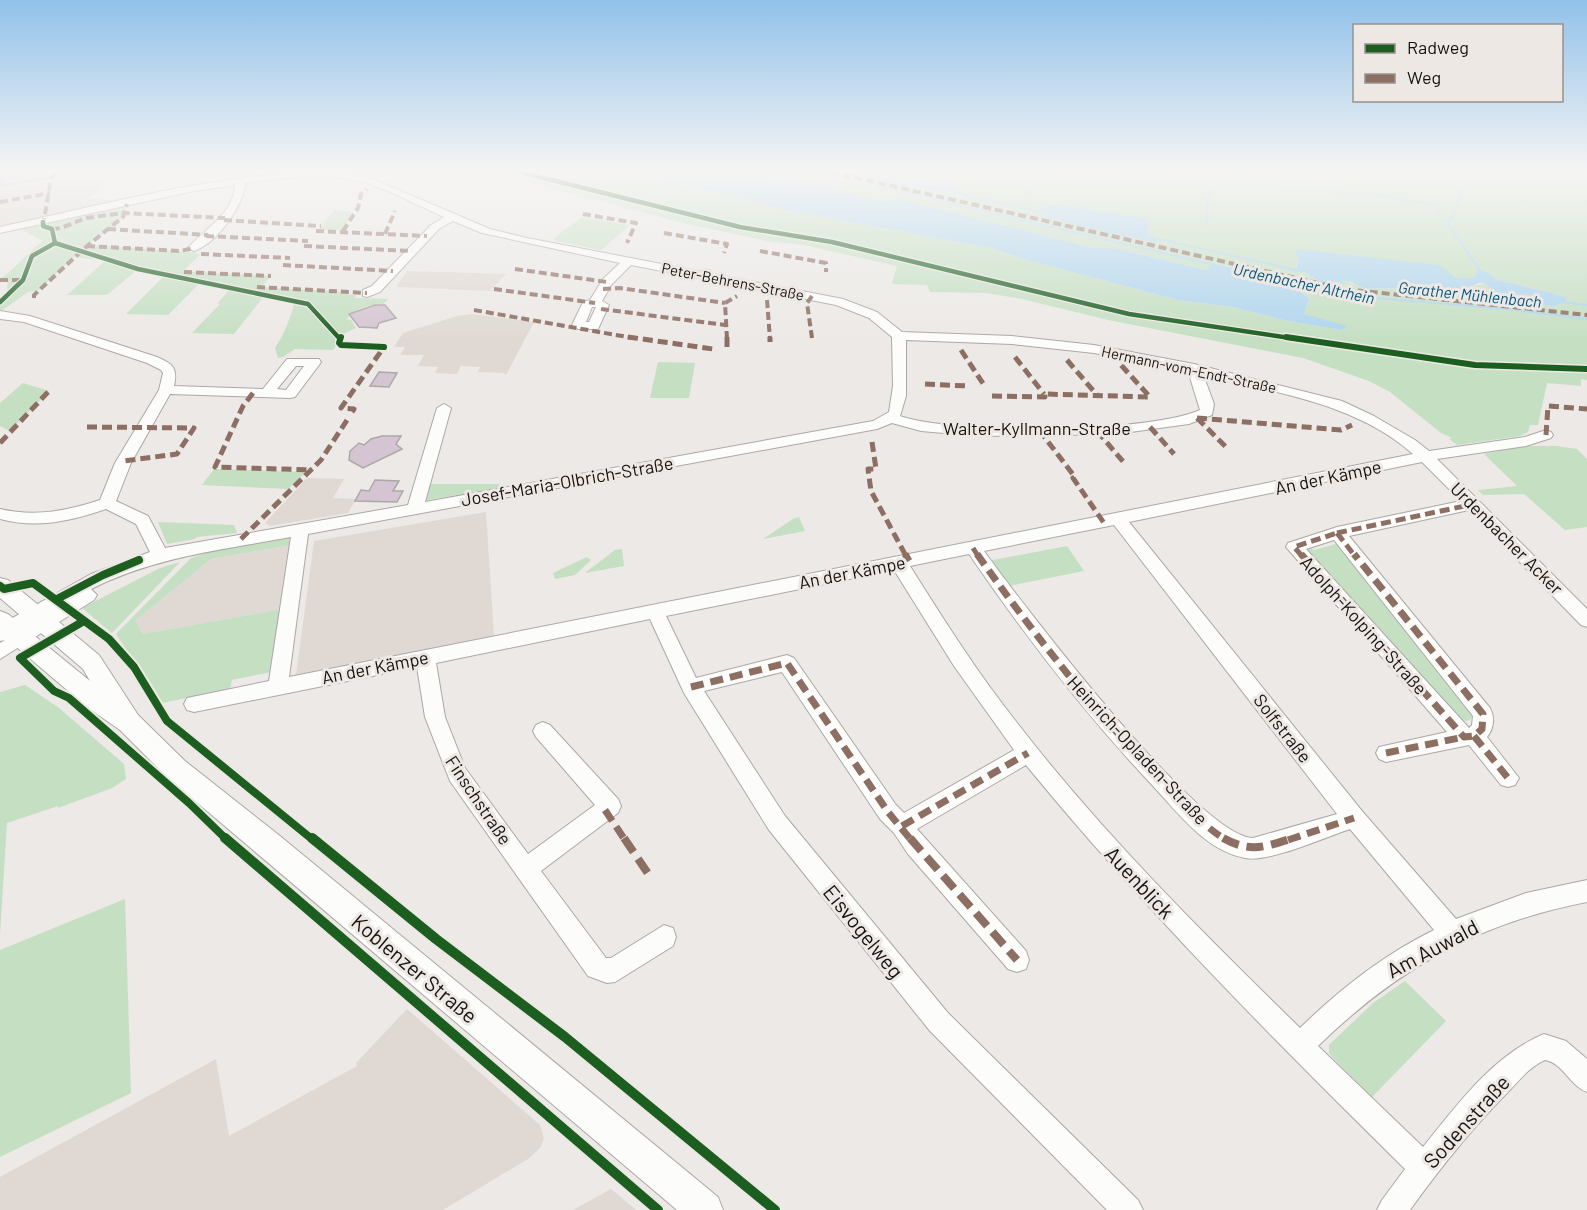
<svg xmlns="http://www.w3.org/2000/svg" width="1587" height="1210" font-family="Barlow,sans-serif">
  <rect width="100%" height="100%" fill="#ece9e6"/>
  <g fill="#e0d9d3">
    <polygon points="0,172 124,172 110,174 110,183 90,198 129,202 0,230"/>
    <polygon points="407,271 447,272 506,274 490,291 396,287"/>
    <polygon points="472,314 534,322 506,375 503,373 478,372 480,367 461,366 457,374 435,373 438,367 418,366 424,355 400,355 405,347 394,347 403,333 457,316"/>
    <polygon points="307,478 344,479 333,498 356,499 348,513 270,526 265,523"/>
    <polygon points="486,512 494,636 296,675 314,541"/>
    <polygon points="292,545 282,609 143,634 135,621 211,559"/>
    <polygon points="407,1009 540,1125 544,1138 540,1148 528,1159 443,1210 0,1210 0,1177 216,1059 229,1136 357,1066 356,1063"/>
    <polygon points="611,1189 636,1210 573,1210"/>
  </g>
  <g fill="#c5dfc3" fill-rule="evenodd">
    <path d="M 487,172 L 650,172 L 663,181 L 740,197 L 775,208 L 991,248 L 1027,260 L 1178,300 L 1233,307 L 1288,321 L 1341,330 L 1304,314 L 1309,299 L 1288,281 L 1213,263 L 1208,270 L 1114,248 L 1094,248 L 899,199 L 879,202 L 834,188 L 740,172 L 866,172 L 902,184 L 947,194 L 954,187 L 923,180 L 913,182 L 890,172 L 1587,172 L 1587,380 L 1581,379 L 1581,386 L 1547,383 L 1538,425 L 1530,425 L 1528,432 L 1520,436 L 1457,445 L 1449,439 L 1452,438 L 1441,433 L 1390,392 L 1369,381 L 1303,358 L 1108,320 L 1022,299 L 986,293 L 930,292 L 927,285 L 892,284 L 897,266 L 803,245 L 767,241 L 691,225 ZM 1298,262 L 1456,278 L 1473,278 L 1476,275 L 1477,269 L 1487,272 L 1495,279 L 1563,296 L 1566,300 L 1555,306 L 1501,300 L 1485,283 L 1446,293 L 1397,288 L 1371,289 L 1344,281 L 1332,284 L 1320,282 L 1295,267 Z"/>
    <path d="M 126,205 C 128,222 99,235 88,245 L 194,252 L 200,255 L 183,271 L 271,276 L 261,287 L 345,292 L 344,294 L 356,295 L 355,298 L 388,299 L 384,304 C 372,304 354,308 347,319 L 351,320 L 356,328 L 345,333 L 333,350 L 295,349 L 283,357 L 278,358 L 275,348 C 284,335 290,319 294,304 L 264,296 L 234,334 L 192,333 L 220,304 L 218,303 L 230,289 L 201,282 L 168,315 L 126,314 L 165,275 L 170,275 L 115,263 L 137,270 L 107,295 L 67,295 L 105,261 L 74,257 L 39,290 L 28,292 L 0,312 L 0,298 L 6,294 L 8,281 L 0,279 C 16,268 27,253 43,241 L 22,230 L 21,228 Z"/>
    <polygon points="334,210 353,212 343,230 319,230"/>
    <polygon points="582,217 630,225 601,250 556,241 554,238"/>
    <polygon points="658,362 695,363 689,398 650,398"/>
    <polygon points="23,383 49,391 10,431 0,426 0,403"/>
    <polygon points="1523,446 1556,446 1577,449 1587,459 1587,527 1565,530 1524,494 1483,495 1478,490 1517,486 1484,454"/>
    <polygon points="214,469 306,472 288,489 202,485"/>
    <polygon points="425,484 506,484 505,487 427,500 424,499"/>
    <polygon points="799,517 805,531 763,539 793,519"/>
    <polygon points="158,522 234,525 237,533 196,537 195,539 167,544"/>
    <polygon points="287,537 292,545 211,559 135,621 143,634 282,609 271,672 232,680 230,689 162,703 116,634 191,558 214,551"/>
    <path d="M 1332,538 L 1334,538 L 1474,715 C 1471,722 1465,721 1459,720 L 1308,557 L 1306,547 L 1308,545 L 1314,550 L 1336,544 Z"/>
    <polygon points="1067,546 1084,571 1004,587 988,561"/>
    <polygon points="622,549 624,566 585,573 615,550"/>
    <polygon points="587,557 591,560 575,575 555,579 553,573"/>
    <polygon points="180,562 112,633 82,608 160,568"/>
    <polygon points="25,685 59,708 124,764 126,779 112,788 58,808 58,806 7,823 0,935 0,692"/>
    <polygon points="125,899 131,1093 0,1157 0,950"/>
    <polygon points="1405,981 1446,1021 1372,1097 1332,1057 1329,1053 1329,1045 1373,1003"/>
  </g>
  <g fill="#afd5ee">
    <polygon points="650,172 740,172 834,188 879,202 899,199 1094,248 1114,248 1207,270 1212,263 1288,281 1309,299 1304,314 1348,326 1341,330 1288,321 1233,307 1178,300 1027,260 991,248 775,208 740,197 663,181"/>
    <polygon points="866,172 890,172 913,182 923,180 959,188 955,193 947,194 875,178"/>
    <path d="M 1061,205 L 1147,219 L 1150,224 L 1147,233 L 1160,240 L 1157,242 C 1118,235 1078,227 1041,215 L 1039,210 L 1043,206 Z"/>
    <polygon points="1296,249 1439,265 1456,278 1473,278 1476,275 1477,269 1487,272 1495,279 1563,296 1567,300 1555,306 1501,300 1485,283 1479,283 1457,292 1421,291 1397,288 1366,289 1351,282 1344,281 1332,284 1320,282 1304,272 1295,272 1298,262"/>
  </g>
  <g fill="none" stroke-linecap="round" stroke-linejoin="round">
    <g stroke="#afd5ee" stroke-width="2">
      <polyline points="816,172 1215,265"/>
      <polyline points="861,172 872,174"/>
      <polyline points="1132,172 1176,181 1381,195 1432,205 1437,208 1481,272"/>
      <polyline points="1396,172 1462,176"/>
      <polyline points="950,192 1045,213"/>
      <polyline points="1028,194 1042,172"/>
      <polyline points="1448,223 1459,204 1462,176 1540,173 1587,177"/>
      <polyline points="1207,225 1208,194 1248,172"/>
      <polyline points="1154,238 1296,270"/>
      <polyline points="1287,281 1352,296 1507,309 1587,319"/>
      <polyline points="1452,291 1498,295"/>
      <polyline points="1560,302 1587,305"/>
    </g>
  </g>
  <g fill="#d5c5d2" stroke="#aba9a8" stroke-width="1.5">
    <polygon points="0,172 47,172 48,178 0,186"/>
    <polygon points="375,305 385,305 396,318 379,323 377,328 359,327 349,314"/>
    <polygon points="379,372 397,373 389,387 370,386"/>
    <polygon points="382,436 401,436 396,444 402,449 363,468 349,460 350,451 359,443 364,445 371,439"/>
    <polygon points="375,480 399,481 393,491 403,491 397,502 355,501 361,490 369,491"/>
  </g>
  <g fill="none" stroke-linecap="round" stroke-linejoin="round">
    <defs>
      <path id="minor" d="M 308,172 L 349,173 L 375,180 L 490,229 L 527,238 L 843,299 L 877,312 L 902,332 L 1012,336 L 1094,345 L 1194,364 L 1342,401 L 1374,416 L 1415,440 L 1429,451 L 1525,437 L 1546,430 L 1551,432 L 1553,435 L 1551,438 L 1526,446 L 1437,459 L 1587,609 L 1587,627 L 1581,625 L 1469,510 L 1349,536 L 1490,708 C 1495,717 1494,729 1487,737 L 1519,778 L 1515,785 L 1508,787 L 1501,785 L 1469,745 L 1386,762 L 1379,759 L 1376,753 L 1379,747 L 1447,732 L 1286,547 L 1288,543 L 1337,527 L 1461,501 L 1422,462 L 1129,522 L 1362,811 L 1456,919 L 1526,893 L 1587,880 L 1587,902 C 1478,923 1397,969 1318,1046 L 1423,1147 C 1457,1105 1493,1055 1544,1034 L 1566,1041 L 1587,1059 L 1587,1092 C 1570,1086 1563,1063 1545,1060 C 1531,1066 1520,1079 1510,1090 C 1473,1127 1440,1168 1410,1210 L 1377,1210 L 1382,1200 L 1405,1169 C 1273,1039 1143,908 1026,765 L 917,829 L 1026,951 L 1029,960 L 1026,969 L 1017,972 L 1008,969 L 908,854 L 894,833 L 880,819 L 782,672 L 704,691 L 785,816 L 948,1013 L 1138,1200 L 1143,1210 L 1107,1210 L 930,1031 L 769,830 L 684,693 L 650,619 L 436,663 L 445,717 L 465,768 L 528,854 L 595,805 L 536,737 L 533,731 L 536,725 L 543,722 L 550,725 L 618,799 L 621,806 L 618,813 L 541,871 L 606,958 L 611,958 L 664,925 L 673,928 L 676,937 L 673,946 L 615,982 L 607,983 L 588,976 L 450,781 L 425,717 L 417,667 L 194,712 L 187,710 L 184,704 L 187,698 L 269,681 L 291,537 C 222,550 154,557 91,589 L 97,595 L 94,600 L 0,659 L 0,643 L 5,640 L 0,641 L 0,625 L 91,574 L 150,552 L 136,524 L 106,509 C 71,521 37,529 0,519 L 0,509 C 35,517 67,511 100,500 L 115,463 L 159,390 L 163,373 L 161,370 L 147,363 L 24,322 L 0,319 L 0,311 L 30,316 L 157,357 C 173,364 178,368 174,386 L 263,389 L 287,359 L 319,359 L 321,362 L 319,365 L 295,397 L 290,398 L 170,394 L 131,463 L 116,501 L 148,516 L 165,548 L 408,505 L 437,408 L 444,404 L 451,408 L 425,502 L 873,421 L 889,412 L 893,386 L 892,337 L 869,318 L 836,305 L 631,265 L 612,284 L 602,301 L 609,305 L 598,329 L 578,329 L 572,325 L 583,302 L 590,300 L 603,279 L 620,263 L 482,233 L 453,221 L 439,229 L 380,292 L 367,297 L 363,296 L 363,290 L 372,286 L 431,225 L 444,217 C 413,204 381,184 348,179 C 315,174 278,178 245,183 C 244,206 216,244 194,251 L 188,248 C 206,227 233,215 235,185 L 194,191 L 0,233 L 0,227 C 102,205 204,177 308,172 ZM 592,307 L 596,307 L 589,322 L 586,322 ZM 906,340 L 1012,344 L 1094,353 L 1188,371 L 1200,410 C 1147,433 956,435 900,416 L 906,396 ZM 296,366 L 304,366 L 286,390 L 277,389 ZM 1203,374 C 1275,393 1356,403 1413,454 L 289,677 L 308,534 L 877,429 L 892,423 L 921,431 L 979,436 L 1116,434 L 1189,424 L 1212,415 L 1214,404 ZM 1114,525 L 1337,814 L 1253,838 C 1199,837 1021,602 984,551 ZM 1334,540 L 1473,716 L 1472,725 L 1469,728 L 1306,549 ZM 969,554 C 1025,636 1085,714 1153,786 C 1178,813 1206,851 1245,858 C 1268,863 1326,837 1350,829 L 1434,930 C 1383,955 1340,989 1300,1028 C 1202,932 1102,833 1018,724 C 978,674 944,620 910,566 ZM 894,570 L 954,666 L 1014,750 L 904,813 L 896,805 L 794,658 L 787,655 L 696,678 L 666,616 Z"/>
      <polygon id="major" points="0,578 8,580 99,655 138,715 185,761 280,836 718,1197 723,1210 677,1210 167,777 120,730 87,707 0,633 0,611 8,614 90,681 83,669 0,598"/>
    </defs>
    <use href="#minor" stroke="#aba8a6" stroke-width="2"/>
    <use href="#major" stroke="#aba8a6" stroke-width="2"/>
    <use href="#minor" fill="#fcfcfb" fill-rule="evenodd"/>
    <use href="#major" fill="#fcfcfb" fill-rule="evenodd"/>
    <g stroke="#8d6e63" stroke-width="4" stroke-dasharray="8 4" stroke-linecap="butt">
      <polyline points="831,172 1344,289 1587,315"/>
      <polyline points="0,202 50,193"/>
      <polyline points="583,214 636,223 627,243"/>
      <polyline points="224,220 321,226"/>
      <polyline points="43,226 51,178 58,172"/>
      <polyline points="52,229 61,228 86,218 123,213 225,218"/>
      <polyline points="108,229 208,235"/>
      <polyline points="316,231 427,236"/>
      <polyline points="343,231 358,208 361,194 367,189"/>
      <polyline points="664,233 727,244 724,253"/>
      <polyline points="385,234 395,211"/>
      <polyline points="206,236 308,241"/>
      <polyline points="87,246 180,251 194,248"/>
      <polyline points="304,246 412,251"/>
      <polyline points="760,251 826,263 826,272"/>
      <polyline points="201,254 290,258"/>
      <polyline points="283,265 393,271"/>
      <polyline points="515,269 607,282"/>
      <polyline points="184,272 271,276"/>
      <polyline points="0,280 23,280"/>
      <polyline points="257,287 367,293"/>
      <polyline points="494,289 595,303"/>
      <polyline points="603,289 620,288 725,303"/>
      <polyline points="812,296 807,303 812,338"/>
      <polyline points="34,298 34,295 87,246 123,217 127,204"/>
      <polyline points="767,300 770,339"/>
      <polyline points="601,309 725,325"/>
      <polyline points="474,310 639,339"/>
      <polyline points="727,339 725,303 737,296"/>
    </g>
    <g stroke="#8d6e63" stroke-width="5" stroke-dasharray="10 5" stroke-linecap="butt">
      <polyline points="628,337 713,349"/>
      <polyline points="727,337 727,347"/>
      <polyline points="770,337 770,342"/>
      <polyline points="961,350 984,385"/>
      <polyline points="1015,357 1044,394"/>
      <polyline points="1067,360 1097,395"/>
      <polyline points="925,384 968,386"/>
      <polyline points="253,393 243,406 215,467 312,470"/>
      <polyline points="992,396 1045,397 1044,394 1150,397 1121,365"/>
      <polyline points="352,412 354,409 341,408 384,347"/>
      <polyline points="1197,418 1341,430 1352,425"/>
      <polyline points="1197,418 1226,447"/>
      <polyline points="87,427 194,428 177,454 124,461"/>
      <polyline points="1150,427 1174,454"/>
      <polyline points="1039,430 1075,477 1073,478 1104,523"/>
      <polyline points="1097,431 1126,465"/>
      <polyline points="1546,435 1548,406 1587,409"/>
      <polyline points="872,442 876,469 868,469 871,491 906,556"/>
      <polyline points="0,443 49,391"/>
      <polyline points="1337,533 1355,556"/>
      <polyline points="1337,533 1474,504"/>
      <polyline points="241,539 321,460 349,417"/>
      <polyline points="973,548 978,556"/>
      <polyline points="1302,556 1294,547 1337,533"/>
    </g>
    <g stroke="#8d6e63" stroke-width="7" stroke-dasharray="13 7" stroke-linecap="butt">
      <polyline points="905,554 909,561"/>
      <path d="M 977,554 C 1033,633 1092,708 1159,778 C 1180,799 1200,824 1226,840"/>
      <polyline points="1301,554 1464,737 1474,736 1482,729 1483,714 1354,554"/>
      <polyline points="691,687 787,663 888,812 911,840"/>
      <polyline points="1474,736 1508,778"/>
      <polyline points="1386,753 1464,737"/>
      <polyline points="605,810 625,840"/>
      <polyline points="902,826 1028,753"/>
      <polyline points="1288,840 1354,818"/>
    </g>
    <g stroke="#8d6e63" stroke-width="8" stroke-dasharray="17 8" stroke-linecap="butt">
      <polyline points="624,838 651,878"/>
      <polyline points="910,838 1017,960"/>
      <path d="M 1223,838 C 1250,853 1265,847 1293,838"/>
    </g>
    <defs>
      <g id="cycleway-far3">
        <polyline points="520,172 740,227 832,242 1129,314 1297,339"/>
        <polyline points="43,222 43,226 52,229 55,243 138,269 308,304 340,339"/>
        <polyline points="0,302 23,280 32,256 55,243"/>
      </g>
      <g id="cycleway-far2">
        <polyline points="341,337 339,343 341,345 384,347"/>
        <polyline points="1286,337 1475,365 1587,369"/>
      </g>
      <g id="cycleway-far1">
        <polyline points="0,586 4,589 33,583 109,639 134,667 167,721 313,840"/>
        <polyline points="57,599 103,575 139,560"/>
        <polyline points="84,621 20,658 54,691 69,698 189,803 227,840"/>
      </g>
      <g id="cycleway">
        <polyline points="225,838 658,1210"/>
        <polyline points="312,838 436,939 565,1037 775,1210"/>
      </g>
    </defs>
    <use href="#cycleway-far3" stroke="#eee8e4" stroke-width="7"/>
    <use href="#cycleway-far2" stroke="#eee8e4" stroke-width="9"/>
    <use href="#cycleway-far1" stroke="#eee8e4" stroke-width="12"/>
    <use href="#cycleway" stroke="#eee8e4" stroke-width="14"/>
    <use href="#cycleway-far3" stroke="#1b5e20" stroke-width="4.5"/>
    <use href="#cycleway-far2" stroke="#1b5e20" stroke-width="6"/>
    <use href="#cycleway-far1" stroke="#1b5e20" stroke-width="8"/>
    <use href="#cycleway" stroke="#1b5e20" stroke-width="10"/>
  </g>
  <linearGradient id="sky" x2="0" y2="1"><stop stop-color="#91c1ea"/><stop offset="0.5" stop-color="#f6f5f4"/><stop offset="1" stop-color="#f6f5f4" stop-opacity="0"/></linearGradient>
  <rect width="1587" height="341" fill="url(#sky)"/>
  <g text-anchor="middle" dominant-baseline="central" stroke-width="6" stroke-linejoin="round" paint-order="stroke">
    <g font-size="15" fill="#141210" stroke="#eee8e4">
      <text transform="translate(733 281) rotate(11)">Peter-Behrens-Straße</text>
      <text transform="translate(1189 369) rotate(12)">Hermann-vom-Endt-Straße</text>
    </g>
    <g font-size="16" font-style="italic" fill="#04577f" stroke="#eee8e4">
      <text transform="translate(1304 283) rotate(12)">Urdenbacher Altrhein</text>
      <text transform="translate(1470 294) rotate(6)">Garather Mühlenbach</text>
    </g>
    <g font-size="18" fill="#141210" stroke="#eee8e4">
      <text x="1037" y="428">Walter-Kyllmann-Straße</text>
      <text transform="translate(1328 477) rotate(-12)">An der Kämpe</text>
      <text transform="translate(567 481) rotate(-10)">Josef-Maria-Olbrich-Straße</text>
      <text transform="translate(1507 538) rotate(45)">Urdenbacher Acker</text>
      <text transform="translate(852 572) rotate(-11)">An der Kämpe</text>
      <text transform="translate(1364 625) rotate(48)">Adolph-Kolping-Straße</text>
      <text transform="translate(375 667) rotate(-11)">An der Kämpe</text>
      <text transform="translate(1283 728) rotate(52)">Solfstraße</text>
      <text transform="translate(1138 750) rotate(47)">Heinrich-Opladen-Straße</text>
      <text transform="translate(479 800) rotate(56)">Finschstraße</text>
    </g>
    <g font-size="21" fill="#141210" stroke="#eee8e4">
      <text transform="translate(1140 882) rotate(47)">Auenblick</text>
      <text transform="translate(864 931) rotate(51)">Eisvogelweg</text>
      <text transform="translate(1432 948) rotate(-28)">Am Auwald</text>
      <text transform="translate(415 968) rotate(40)">Koblenzer Straße</text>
      <text transform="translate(1466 1121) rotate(-48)">Sodenstraße</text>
    </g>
  </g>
  <rect x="1353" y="24" width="210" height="78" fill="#eee8e4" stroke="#97928f" stroke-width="1.5"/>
  <rect x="1365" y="44" width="30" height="9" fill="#1b5e20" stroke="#97928f" stroke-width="1.5"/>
  <text x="1407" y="54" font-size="18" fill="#141210">Radweg</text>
  <rect x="1365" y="74" width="30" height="9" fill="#8d6e63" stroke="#97928f" stroke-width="1.5"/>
  <text x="1407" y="84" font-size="18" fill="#141210">Weg</text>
</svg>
